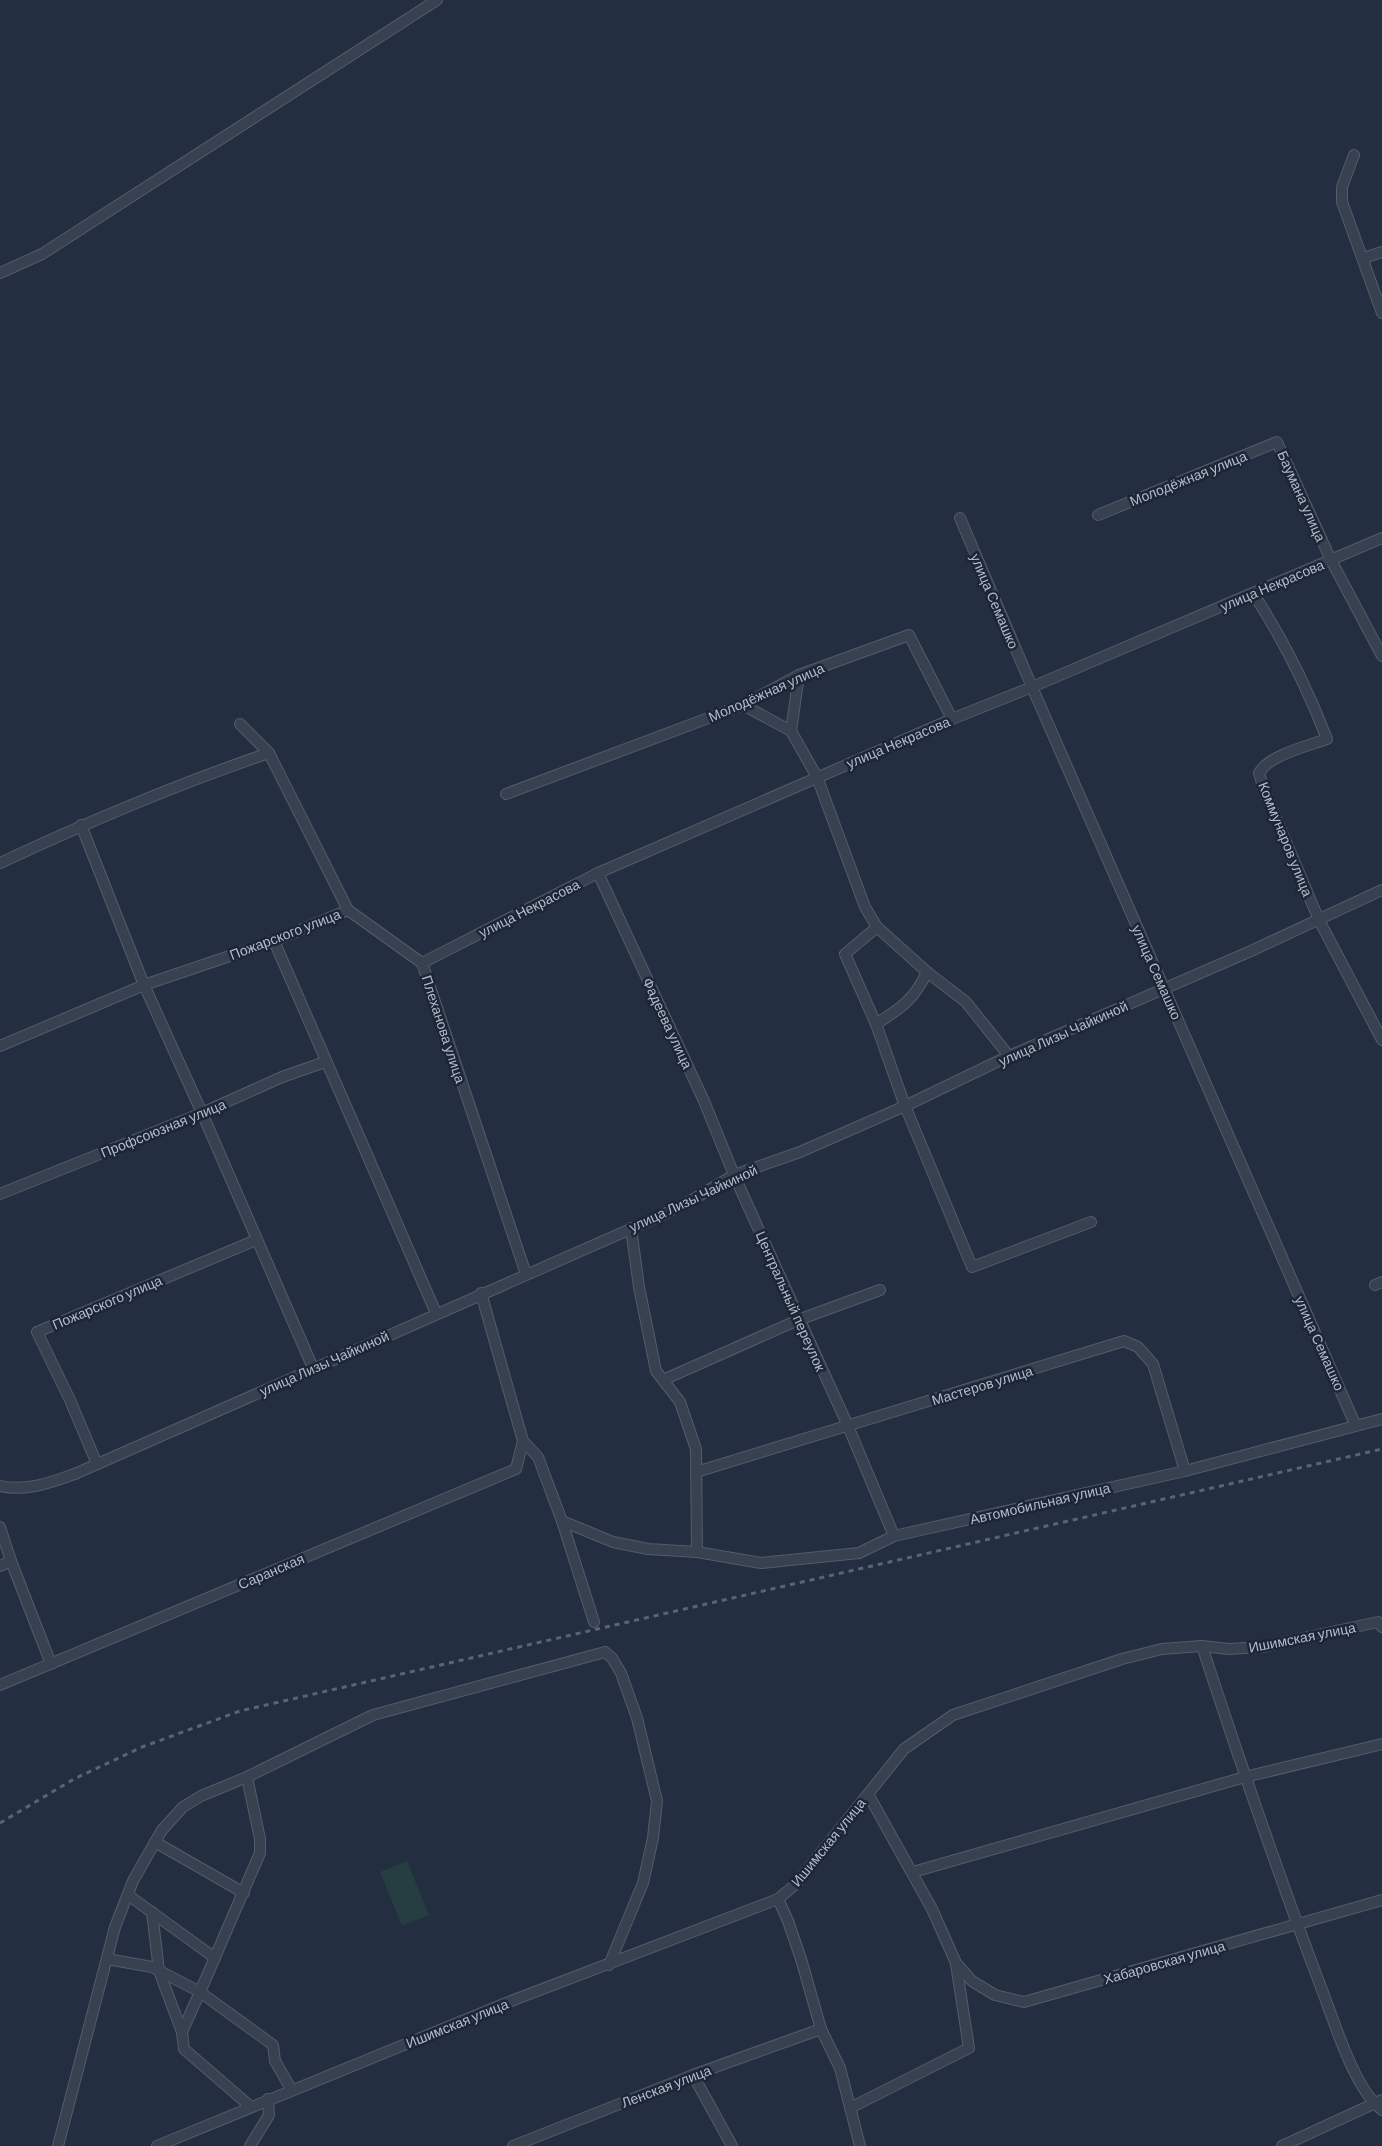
<svg xmlns="http://www.w3.org/2000/svg" width="1382" height="2146" font-family="Barlow,sans-serif">
  <rect width="100%" height="100%" fill="#242e41"/>
  <polygon fill="#263d42" points="407,1861 429,1915 402,1926 380,1872"/>
  <g fill="none" stroke-linecap="round" stroke-linejoin="round">
    <defs>
      <g id="minor">
        <polyline points="1354,155 1342,187 1342,202 1382,313"/>
        <polyline points="1364,258 1382,252"/>
        <polyline points="0,273 42,254 437,0"/>
        <polyline points="1098,515 1277,442 1331,560 1382,656"/>
        <polyline points="960,518 1032,687 1355,1424"/>
        <path d="M 1253,593 C 1283,639 1307,687 1327,739 C 1308,746 1269,755 1259,773 L 1264,790 L 1319,920 L 1382,1040"/>
        <polyline points="743,705 791,731 817,777 865,907 877,927 927,972 966,1002 1009,1056"/>
        <polyline points="240,724 269,753 348,910 422,963 526,1274"/>
        <polyline points="791,731 799,675"/>
        <polyline points="506,794 743,705 799,675 909,635 952,719"/>
        <polyline points="81,825 144,985 202,1113 313,1368"/>
        <path d="M 0,863 C 88,822 177,784 269,753"/>
        <polyline points="598,873 704,1101 734,1175 848,1426 894,1536"/>
        <polyline points="877,927 845,954 876,1024 905,1106 972,1267 1091,1222"/>
        <polyline points="274,941 436,1313"/>
        <polyline points="422,963 598,873 952,719 1032,687 1382,538"/>
        <path d="M 876,1024 C 901,1008 914,1000 927,972"/>
        <polyline points="0,1046 144,985 274,941 348,910"/>
        <polyline points="0,1194 202,1113 282,1077 325,1062"/>
        <polyline points="631,1228 639,1287 656,1371 680,1402 696,1449 697,1552"/>
        <polyline points="1375,1285 1382,1282"/>
        <polyline points="481,1293 523,1441 538,1457 562,1521 594,1622"/>
        <polyline points="663,1380 798,1320 880,1290"/>
        <polyline points="97,1464 70,1400 37,1332 256,1240"/>
        <polyline points="696,1472 1124,1341 1138,1347 1153,1364 1185,1471"/>
        <path d="M 0,1486 C 27,1492 52,1482 77,1473 L 660,1216 L 692,1200 L 734,1175 L 800,1152 L 905,1106 L 1009,1056 L 1251,951 L 1382,890"/>
        <polyline points="562,1521 613,1542 648,1549 697,1552 761,1563 859,1553 894,1536 1185,1471 1382,1419"/>
        <polyline points="0,1527 11,1561 0,1566"/>
        <polyline points="11,1561 51,1664"/>
        <path d="M 1202,1646 C 1239,1759 1277,1871 1319,1982 C 1333,2017 1353,2088 1382,2110"/>
        <polyline points="0,1685 516,1469 523,1441"/>
        <polyline points="247,1777 260,1839 260,1853 200,1992 273,2045 275,2061 291,2089"/>
        <polyline points="868,1794 932,1909 956,1963 972,1981 995,1995 1024,2002 1382,1900"/>
        <polyline points="155,1842 244,1893"/>
        <polyline points="913,1872 1245,1777 1382,1744"/>
        <polyline points="128,1895 215,1958"/>
        <polyline points="778,1899 788,1921 801,1959 821,2029 840,2068 860,2146"/>
        <polyline points="152,1912 159,1971 182,2032"/>
        <polyline points="107,1959 152,1967 200,1992 182,2032 184,2049 251,2107"/>
        <polyline points="693,2075 732,2146"/>
        <polyline points="850,2108 969,2048 956,1964"/>
        <polyline points="58,2146 115,1927 133,1881 155,1842 162,1830 183,1807 201,1796 247,1777 373,1715 605,1652 612,1658 621,1673 637,1718 657,1801 653,1838 643,1883 609,1965"/>
        <polyline points="157,2146 506,2003 778,1899 796,1884 904,1749 953,1715 1122,1659 1162,1649 1202,1646 1229,1649 1263,1647 1378,1622 1382,1627"/>
        <polyline points="250,2146 269,2115 268,2099"/>
        <polyline points="513,2146 693,2075 821,2029"/>
        <polyline points="1282,2146 1382,2100"/>
      </g>
    </defs>
    <use href="#minor" stroke="#535c6b" stroke-width="12"/>
    <use href="#minor" stroke="#384150" stroke-width="10"/>
    <polyline stroke="#5a6478" stroke-width="3" stroke-dasharray="5 5" stroke-linecap="butt" points="0,1823 74,1779 142,1747 240,1711 1382,1449"/>
  </g>
  <g text-anchor="middle" dominant-baseline="central" stroke-width="5" stroke-linejoin="round" paint-order="stroke">
    <g font-size="14" fill="#b4bccb" stroke="#1d2636">
      <text transform="translate(1188 478) rotate(-22)">Молодёжная улица</text>
      <text transform="translate(1302 496) rotate(66)">Баумана улица</text>
      <text transform="translate(1272 585) rotate(-23)">улица Некрасова</text>
      <text transform="translate(995 601) rotate(67)">улица Семашко</text>
      <text transform="translate(766 692) rotate(-24)">Молодёжная улица</text>
      <text transform="translate(898 742) rotate(-23)">улица Некрасова</text>
      <text transform="translate(1286 839) rotate(68)">Коммунаров улица</text>
      <text transform="translate(529 908) rotate(-27)">улица Некрасова</text>
      <text transform="translate(285 934) rotate(-21)">Пожарского улица</text>
      <text transform="translate(1157 972) rotate(66)">улица Семашко</text>
      <text transform="translate(668 1023) rotate(65)">Фадеева улица</text>
      <text transform="translate(444 1029) rotate(72)">Плеханова улица</text>
      <text transform="translate(1063 1033) rotate(-24)">улица Лизы Чайкиной</text>
      <text transform="translate(163 1128) rotate(-22)">Профсоюзная улица</text>
      <text transform="translate(693 1198) rotate(-25)">улица Лизы Чайкиной</text>
      <text transform="translate(791 1301) rotate(66)">Центральный переулок</text>
      <text transform="translate(107 1302) rotate(-23)">Пожарского улица</text>
      <text transform="translate(1320 1343) rotate(66)">улица Семашко</text>
      <text transform="translate(324 1363) rotate(-24)">улица Лизы Чайкиной</text>
      <text transform="translate(982 1385) rotate(-17)">Мастеров улица</text>
      <text transform="translate(1040 1503) rotate(-13)">Автомобильная улица</text>
      <text transform="translate(271 1571) rotate(-23)">Саранская</text>
      <text transform="translate(1302 1637) rotate(-11)">Ишимская улица</text>
      <text transform="translate(828 1842) rotate(-51)">Ишимская улица</text>
      <text transform="translate(1164 1962) rotate(-16)">Хабаровская улица</text>
      <text transform="translate(457 2023) rotate(-22)">Ишимская улица</text>
      <text transform="translate(666 2086) rotate(-21)">Ленская улица</text>
    </g>
  </g>
</svg>
